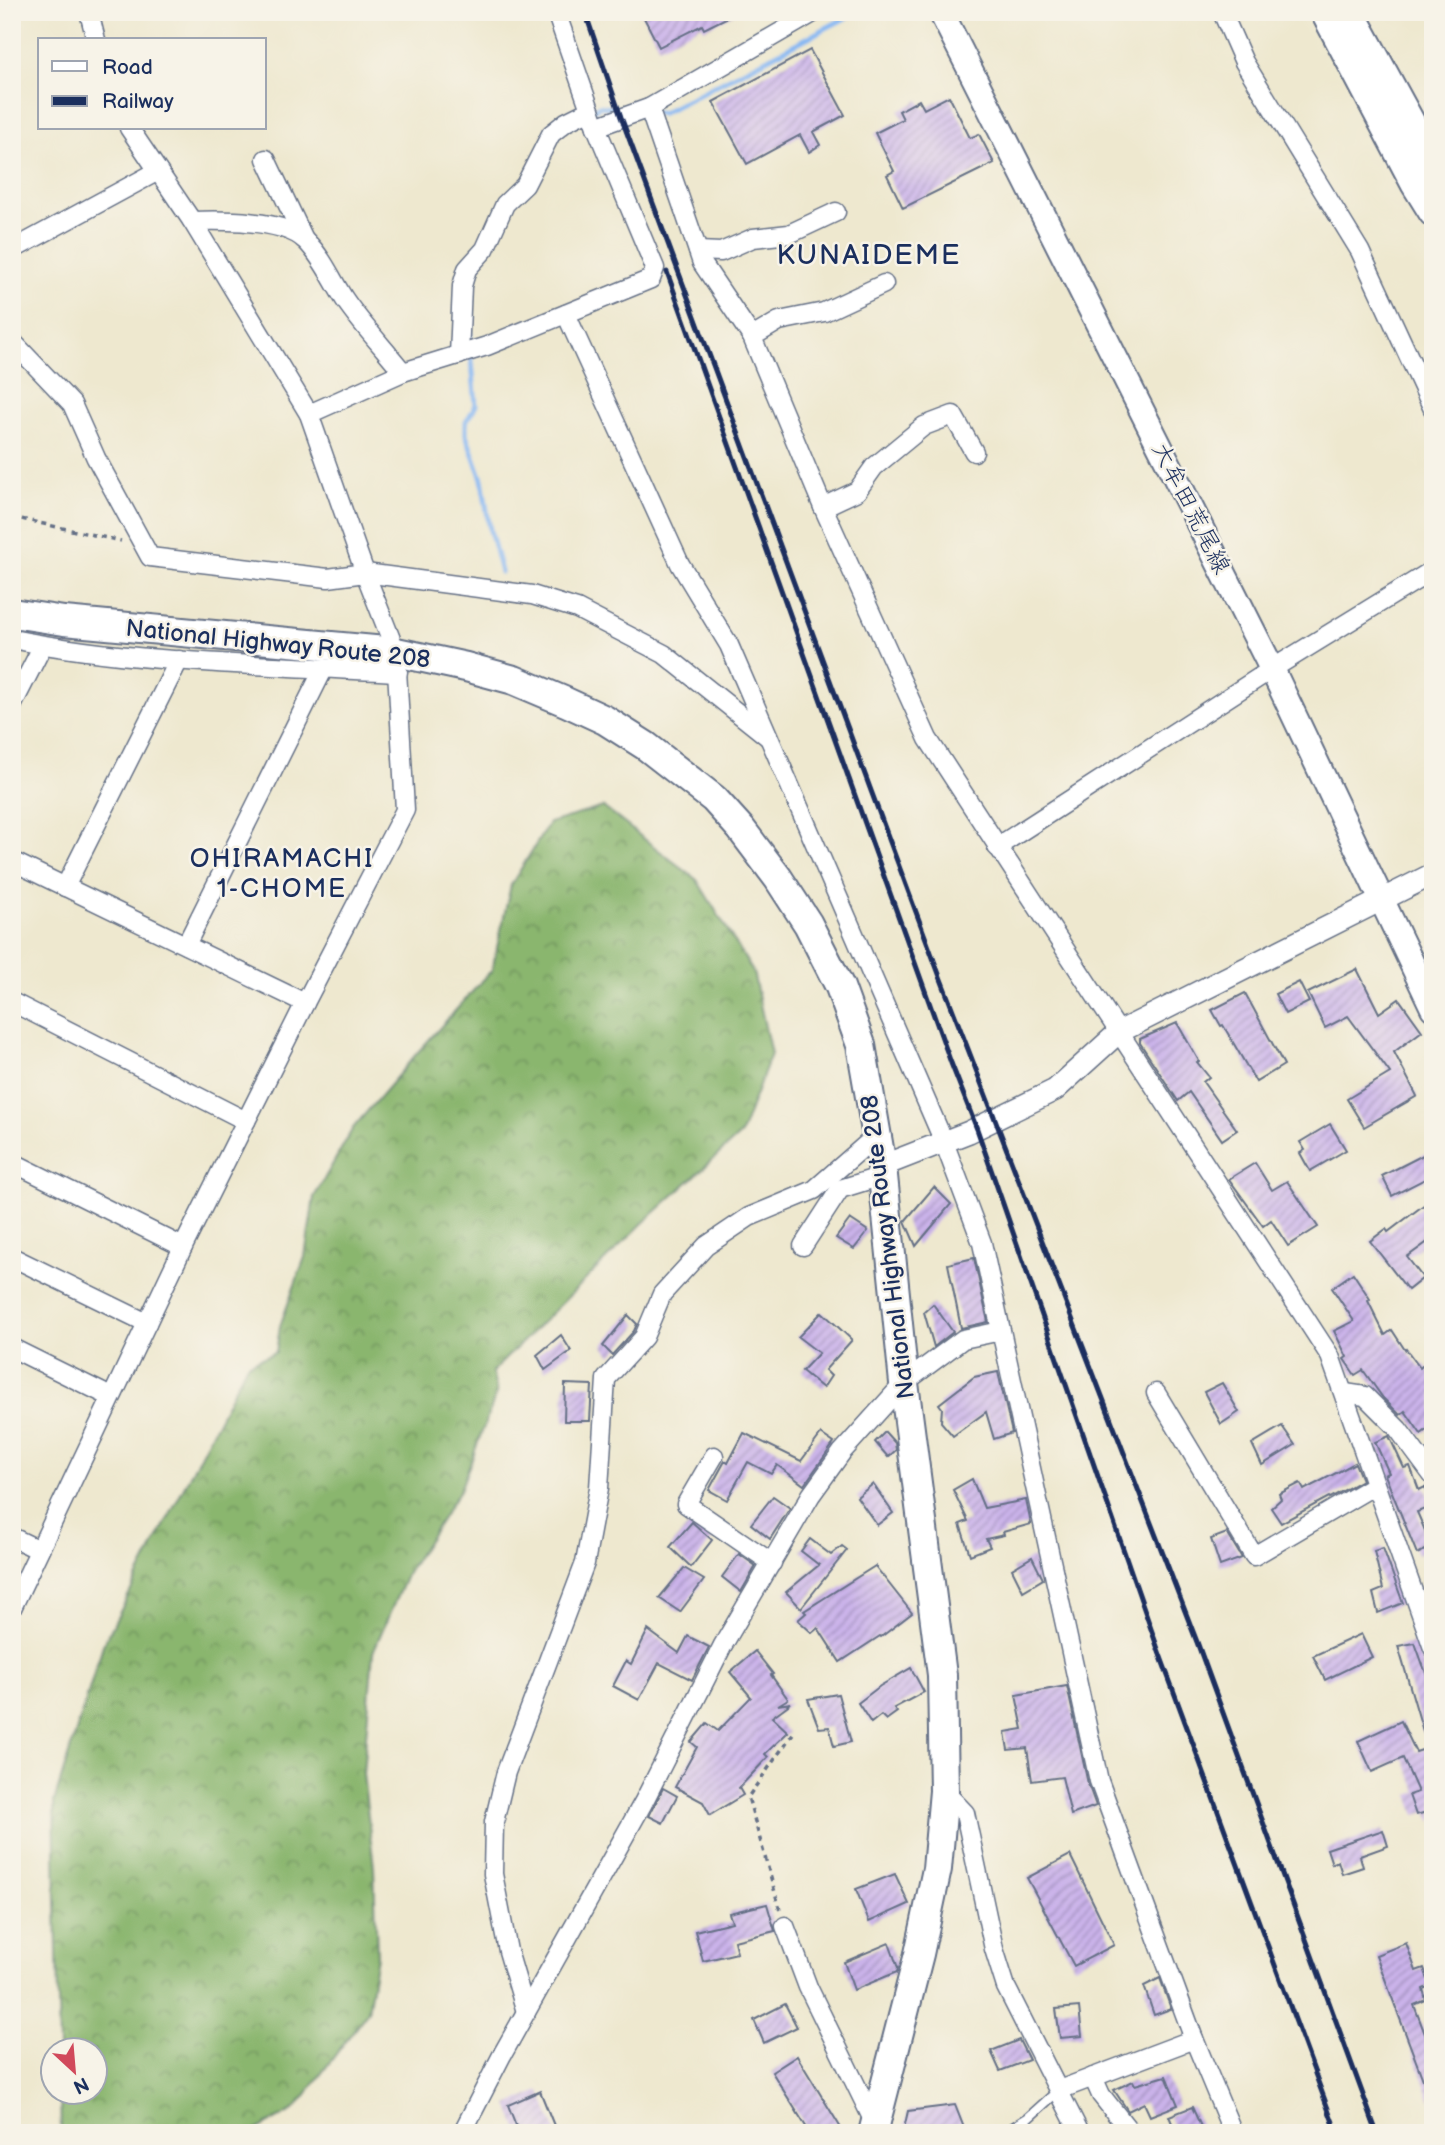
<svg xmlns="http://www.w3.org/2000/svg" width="1445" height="2145" font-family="'Balsamiq Sans','Klee One',sans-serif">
  <defs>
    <pattern id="forest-crowns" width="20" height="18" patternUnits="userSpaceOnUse" patternTransform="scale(1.75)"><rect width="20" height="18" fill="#8ab66e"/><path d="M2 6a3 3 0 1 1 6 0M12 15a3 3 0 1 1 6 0" fill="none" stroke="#70945e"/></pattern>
    <pattern id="building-hatch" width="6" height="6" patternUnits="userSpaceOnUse" patternTransform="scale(1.75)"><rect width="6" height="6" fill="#cbb3ea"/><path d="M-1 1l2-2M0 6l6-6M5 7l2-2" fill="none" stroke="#a492c1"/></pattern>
  </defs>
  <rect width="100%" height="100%" fill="#f7f3e8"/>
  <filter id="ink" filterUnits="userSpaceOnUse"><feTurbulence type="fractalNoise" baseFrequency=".0143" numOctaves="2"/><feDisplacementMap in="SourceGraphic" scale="14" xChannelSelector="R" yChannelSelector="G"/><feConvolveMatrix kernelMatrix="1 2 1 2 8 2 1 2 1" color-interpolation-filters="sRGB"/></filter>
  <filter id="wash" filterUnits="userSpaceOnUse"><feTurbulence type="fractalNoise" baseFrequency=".00686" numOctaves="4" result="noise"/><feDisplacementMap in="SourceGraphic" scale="28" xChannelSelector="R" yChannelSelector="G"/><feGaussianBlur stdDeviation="1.57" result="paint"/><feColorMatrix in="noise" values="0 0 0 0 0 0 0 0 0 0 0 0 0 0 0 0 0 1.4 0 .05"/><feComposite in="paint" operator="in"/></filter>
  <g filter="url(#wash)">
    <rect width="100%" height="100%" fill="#eee8cf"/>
    <polygon fill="url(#forest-crowns)" stroke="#527266" stroke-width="2" points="603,807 697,880 753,972 771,1054 741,1134 642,1224 492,1372 497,1392 460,1490 407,1573 373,1652 363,1774 374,1867 377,1956 368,2011 295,2109 251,2133 61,2133 60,2093 94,2092 94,2050 59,2050 54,1802 103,1645 247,1364 276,1352 280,1326 305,1257 314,1197 353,1128 418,1052 492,970 511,885 549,823"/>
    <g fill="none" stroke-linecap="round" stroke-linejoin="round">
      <g stroke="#86b7f3" stroke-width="5">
        <polyline points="594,110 599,106 625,109"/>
        <polyline points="656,113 662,113 857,12"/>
        <polyline points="470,296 470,341 476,405 466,422 466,435 482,479 490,530 501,572"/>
      </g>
    </g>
    <g id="blocks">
      <g fill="url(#building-hatch)">
        <polygon points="641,12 738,12 704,29 702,25 659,47"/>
        <polygon points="810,50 845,115 813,132 820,145 809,152 800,135 747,164 713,102"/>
        <polygon points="949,96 970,138 979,134 994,163 903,208 887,175 894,171 875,133 903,119 899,111 919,100 924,109"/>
        <polygon points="1357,969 1379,1013 1399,999 1422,1031 1394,1052 1417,1096 1364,1127 1347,1099 1390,1073 1348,1016 1325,1028 1308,993"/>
        <polygon points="1299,982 1309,1002 1285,1014 1275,994"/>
        <polygon points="1245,993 1284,1065 1256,1082 1223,1025 1221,1026 1212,1010"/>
        <polygon points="1177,1023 1199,1061 1197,1062 1209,1077 1203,1082 1237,1130 1222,1140 1189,1092 1178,1101 1140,1043 1140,1039"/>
        <polygon points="1330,1124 1346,1150 1310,1171 1300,1153 1305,1150 1300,1142"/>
        <polygon points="1433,1150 1433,1175 1392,1196 1382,1176"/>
        <polygon points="1255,1163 1272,1190 1287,1181 1318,1227 1288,1246 1271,1220 1263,1226 1229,1179"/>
        <polygon points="934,1187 951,1204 916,1246 905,1221"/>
        <polygon points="1433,1198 1433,1238 1407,1257 1423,1278 1408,1290 1370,1241 1386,1229 1388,1232"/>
        <polygon points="850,1219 868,1231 854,1249 836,1238"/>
        <polygon points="974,1258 988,1322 961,1328 948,1264"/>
        <polygon points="1353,1273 1370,1299 1368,1301 1385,1335 1392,1330 1405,1350 1406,1349 1420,1368 1424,1364 1433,1375 1433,1425 1421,1434 1405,1411 1400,1415 1383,1398 1363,1370 1355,1375 1344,1359 1347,1357 1334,1331 1354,1321 1332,1288"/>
        <polygon points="933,1304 953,1332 934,1347 924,1312"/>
        <polygon points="822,1312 852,1340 825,1370 831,1376 823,1388 802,1371 819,1353 798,1337"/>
        <polygon points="628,1315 637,1324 634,1331 612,1355 603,1346"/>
        <polygon points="561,1335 571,1351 545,1370 537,1355"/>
        <polygon points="998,1372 1012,1433 994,1439 986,1412 953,1436 941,1422 942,1408 939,1404 974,1377"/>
        <polygon points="1222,1383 1239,1412 1221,1424 1204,1392"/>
        <polygon points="565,1384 592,1385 590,1421 564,1421"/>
        <polygon points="1282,1426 1295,1445 1262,1465 1252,1444"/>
        <polygon points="885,1432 895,1443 896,1450 888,1457 875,1442"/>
        <polygon points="744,1433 801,1461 821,1434 834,1443 804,1485 777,1465 771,1474 748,1462 727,1500 709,1490 725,1461 728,1463"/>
        <polygon points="1389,1436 1404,1468 1410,1466 1419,1490 1425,1487 1433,1506 1417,1512 1432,1547 1417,1554 1385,1475 1389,1473 1375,1442"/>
        <polygon points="1355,1463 1362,1480 1330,1498 1329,1497 1281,1523 1271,1508 1281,1499 1279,1494 1300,1483 1304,1490"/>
        <polygon points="972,1479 984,1508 1026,1500 1031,1524 1003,1532 1004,1535 986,1539 990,1547 970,1555 960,1524 968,1521 953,1490"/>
        <polygon points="873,1484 893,1513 877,1525 857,1497"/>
        <polygon points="773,1496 790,1508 770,1539 751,1524"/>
        <polygon points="692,1522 712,1540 691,1567 670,1547"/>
        <polygon points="1227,1533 1242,1558 1220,1566 1211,1539"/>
        <polygon points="810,1539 831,1555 842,1546 847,1550 801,1608 786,1592 819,1565 801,1551"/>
        <polygon points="1383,1548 1403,1603 1378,1613 1373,1593 1383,1589 1374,1551"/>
        <polygon points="739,1554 756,1566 741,1592 722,1577"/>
        <polygon points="1032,1557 1043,1579 1023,1591 1012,1569"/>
        <polygon points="875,1566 912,1613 881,1637 880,1636 840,1662 818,1628 812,1633 798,1620 806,1613 804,1611"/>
        <polygon points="684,1568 704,1580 680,1612 659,1598"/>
        <polygon points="648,1630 679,1653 688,1636 709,1647 692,1680 659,1663 639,1700 613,1686 626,1661 631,1664"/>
        <polygon points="1361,1634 1372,1657 1325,1680 1313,1656"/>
        <polygon points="1415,1643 1427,1676 1433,1674 1433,1824 1427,1812 1416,1815 1409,1795 1418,1792 1403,1758 1372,1772 1358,1741 1401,1721 1416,1752 1428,1748 1398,1646"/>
        <polygon points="755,1651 773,1674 771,1675 788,1699 778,1705 791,1703 772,1717 788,1732 765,1754 768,1757 739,1788 743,1795 710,1815 703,1802 675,1787 697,1747 691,1742 707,1723 718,1731 751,1697 730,1672"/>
        <polygon points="911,1668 924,1692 894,1708 897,1712 886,1720 881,1715 871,1723 858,1703 880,1686"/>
        <polygon points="1067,1686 1088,1784 1096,1806 1071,1815 1062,1777 1032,1781 1027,1748 1008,1750 1005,1732 1023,1729 1016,1695"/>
        <polygon points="838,1694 851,1742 834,1746 829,1727 819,1728 808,1699"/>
        <polygon points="663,1788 677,1796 663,1823 649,1816"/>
        <polygon points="1383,1830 1388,1846 1360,1856 1363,1867 1342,1874 1338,1861 1332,1864 1327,1849"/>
        <polygon points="1070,1855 1114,1945 1074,1966 1027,1878"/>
        <polygon points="895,1874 909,1904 869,1922 856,1889"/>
        <polygon points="767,1904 775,1931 734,1941 737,1953 703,1961 695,1931 732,1922 729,1913"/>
        <polygon points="889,1943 898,1968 897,1972 854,1990 844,1962"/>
        <polygon points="1406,1943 1416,1971 1424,1968 1430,1986 1423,1989 1426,2000 1414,2005 1433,2055 1431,2101 1376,1955"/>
        <polygon points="1160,1978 1171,2009 1154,2015 1144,1986"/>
        <polygon points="785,2004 797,2027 764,2043 754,2020"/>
        <polygon points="1079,2007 1082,2036 1060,2038 1056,2009"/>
        <polygon points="1019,2040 1029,2060 1000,2071 991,2051"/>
        <polygon points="797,2056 844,2133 810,2133 772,2072"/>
        <polygon points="1166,2076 1178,2105 1150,2116 1144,2103 1128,2111 1114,2090 1133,2081 1135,2085"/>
        <polygon points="540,2091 557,2133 519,2133 508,2105"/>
        <polygon points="955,2105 966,2133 903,2133 908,2111"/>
        <polygon points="1192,2107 1204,2133 1176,2133 1169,2116"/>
      </g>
    </g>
  </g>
  <g filter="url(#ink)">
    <use href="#blocks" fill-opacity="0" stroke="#657086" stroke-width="2"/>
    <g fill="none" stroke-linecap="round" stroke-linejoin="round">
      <defs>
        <polyline id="service" points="1004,2133 1028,2118 1059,2090"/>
        <g id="minor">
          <polyline points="89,12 96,40"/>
          <polyline points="1222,12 1244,62 1360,251 1433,409"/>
          <polyline points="649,108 702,263 752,337 823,507 928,739 1330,1356 1433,1648"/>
          <polyline points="596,127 649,108 815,12"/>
          <polyline points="266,159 304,239"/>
          <path d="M 192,221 C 222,220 284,219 306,241 C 323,258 332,280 345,300 C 362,325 384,348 403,372"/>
          <polyline points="12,250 158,171"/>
          <polyline points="698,251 721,252 753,238 789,234 836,212"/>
          <polyline points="566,314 680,564 729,645 944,1142 982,1243 1099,1781 1194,2039 1233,2133"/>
          <polyline points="752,337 779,321 824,312 884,284"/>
          <polyline points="12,341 72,404 96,458 150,557 328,578 365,573 532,595 577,609 664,654 768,737"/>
          <polyline points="459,355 462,286 467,269 485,249 505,204 525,185 551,134 566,122 590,110"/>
          <polyline points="309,414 403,372 487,346 651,279 655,268 596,127 556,12"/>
          <polyline points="823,507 857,491 874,467 924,426 953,415 974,452"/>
          <path d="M 12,639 C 136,664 271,665 398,672"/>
          <polyline points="12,706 43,645"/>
          <polyline points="997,847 1272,669 1433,570"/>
          <polyline points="12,861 305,1003"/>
          <polyline points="65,887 179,660"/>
          <polyline points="186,945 324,668"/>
          <polyline points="12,1002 246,1121"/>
          <polyline points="12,1162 183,1247"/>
          <polyline points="803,1246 840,1189 882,1176"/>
          <polyline points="12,1257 147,1323"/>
          <polyline points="12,1348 111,1397"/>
          <polyline points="1156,1393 1254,1556 1375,1485"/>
          <polyline points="1345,1393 1365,1396 1398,1429 1433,1476"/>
          <polyline points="714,1456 686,1504 772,1563"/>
          <polyline points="12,1537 39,1550"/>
          <polyline points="12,1608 183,1247 305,1003 405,810 396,652 365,573 309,414 192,221 129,128"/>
          <polyline points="944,1791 965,1813 994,1949 1006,1987 1080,2133"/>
          <polyline points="785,1926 808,1987 875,2124"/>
          <polyline points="526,2012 508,1951 493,1874 494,1822 506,1772 585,1563 599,1488 606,1379 644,1337 662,1294 706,1246 749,1217 814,1190 877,1135"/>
          <polyline points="1093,2077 1101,2095 1131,2133"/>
          <polyline points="1059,2090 1194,2039"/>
          <polyline points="462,2133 502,2055 643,1803 723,1645 811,1495 842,1452 904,1383 963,1339 1001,1331"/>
        </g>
        <polyline id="tertiary" points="882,1166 969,1132 1055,1090 1119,1032 1433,874"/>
        <polyline id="secondary" points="941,12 1272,669 1433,1008"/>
        <g id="trunk">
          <polyline points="1325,12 1415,183 1433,212"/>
          <polyline points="1350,12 1433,164"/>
          <polyline points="12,613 64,621 396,652 466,667 514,680 566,702 605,720 646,746 714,799 741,829 778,878 808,924 840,987 861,1045 882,1166 904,1383 942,1675 944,1791 937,1869 919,1954 873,2133"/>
        </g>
      </defs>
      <use href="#service" stroke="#657086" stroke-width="12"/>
      <use href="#minor" stroke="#657086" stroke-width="21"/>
      <use href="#tertiary" stroke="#657086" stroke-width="24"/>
      <use href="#secondary" stroke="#657086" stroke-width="28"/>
      <use href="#trunk" stroke="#657086" stroke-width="32"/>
      <g stroke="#657086" stroke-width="3.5" stroke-dasharray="5 5" stroke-linecap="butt">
        <polyline points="12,517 121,541"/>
        <polyline points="780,1910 748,1797 794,1732"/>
      </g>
      <use href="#service" stroke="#fff" stroke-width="9"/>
      <use href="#minor" stroke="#fff" stroke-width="18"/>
      <use href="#tertiary" stroke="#fff" stroke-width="21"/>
      <use href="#secondary" stroke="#fff" stroke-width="24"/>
      <use href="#trunk" stroke="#fff" stroke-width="28"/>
      <g stroke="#1b2f5e" stroke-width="5">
        <polyline points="585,12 621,117 939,974 1197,1642 1377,2133"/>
        <polyline points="667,272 951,1063 977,1129 1158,1649 1337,2133"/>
      </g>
    </g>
  </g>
  <g text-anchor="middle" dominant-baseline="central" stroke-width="5" stroke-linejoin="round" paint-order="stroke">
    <g font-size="24" fill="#1b2f5e" stroke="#f7f3e8">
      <text transform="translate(1191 508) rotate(63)">大牟田荒尾線</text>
      <text transform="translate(278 644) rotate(6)">National Highway Route 208</text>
      <text transform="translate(888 1247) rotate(-97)">National Highway Route 208</text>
    </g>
    <g font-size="26" letter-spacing="2" fill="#1b2f5e" stroke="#f7f3e8">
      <text x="282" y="859">OHIRAMACHI<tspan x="282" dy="30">1-CHOME</tspan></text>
    </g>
    <g font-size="28" letter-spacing="2" fill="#1b2f5e" stroke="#f7f3e8">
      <text x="869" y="255">KUNAIDEME</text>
    </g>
  </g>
  <rect width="1445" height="2145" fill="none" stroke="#f7f3e8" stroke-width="42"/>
  <rect x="38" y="38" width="228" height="91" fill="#f7f3e8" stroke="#9fa5b1" stroke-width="2"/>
  <rect x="52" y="61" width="35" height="10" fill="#ffffff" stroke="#9fa5b1" stroke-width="2"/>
  <text x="102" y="74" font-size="21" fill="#1b2f5e">Road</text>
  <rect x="52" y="96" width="35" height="10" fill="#1b2f5e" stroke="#9fa5b1" stroke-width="2"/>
  <text x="102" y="108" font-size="21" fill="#1b2f5e">Railway</text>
  <g transform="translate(74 2071) rotate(154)"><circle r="33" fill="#f7f3e8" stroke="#9fa5b1" stroke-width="2"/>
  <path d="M0-5L12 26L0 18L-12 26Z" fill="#d1495b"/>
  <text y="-10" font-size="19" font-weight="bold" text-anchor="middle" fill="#1b2f5e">N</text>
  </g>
</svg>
